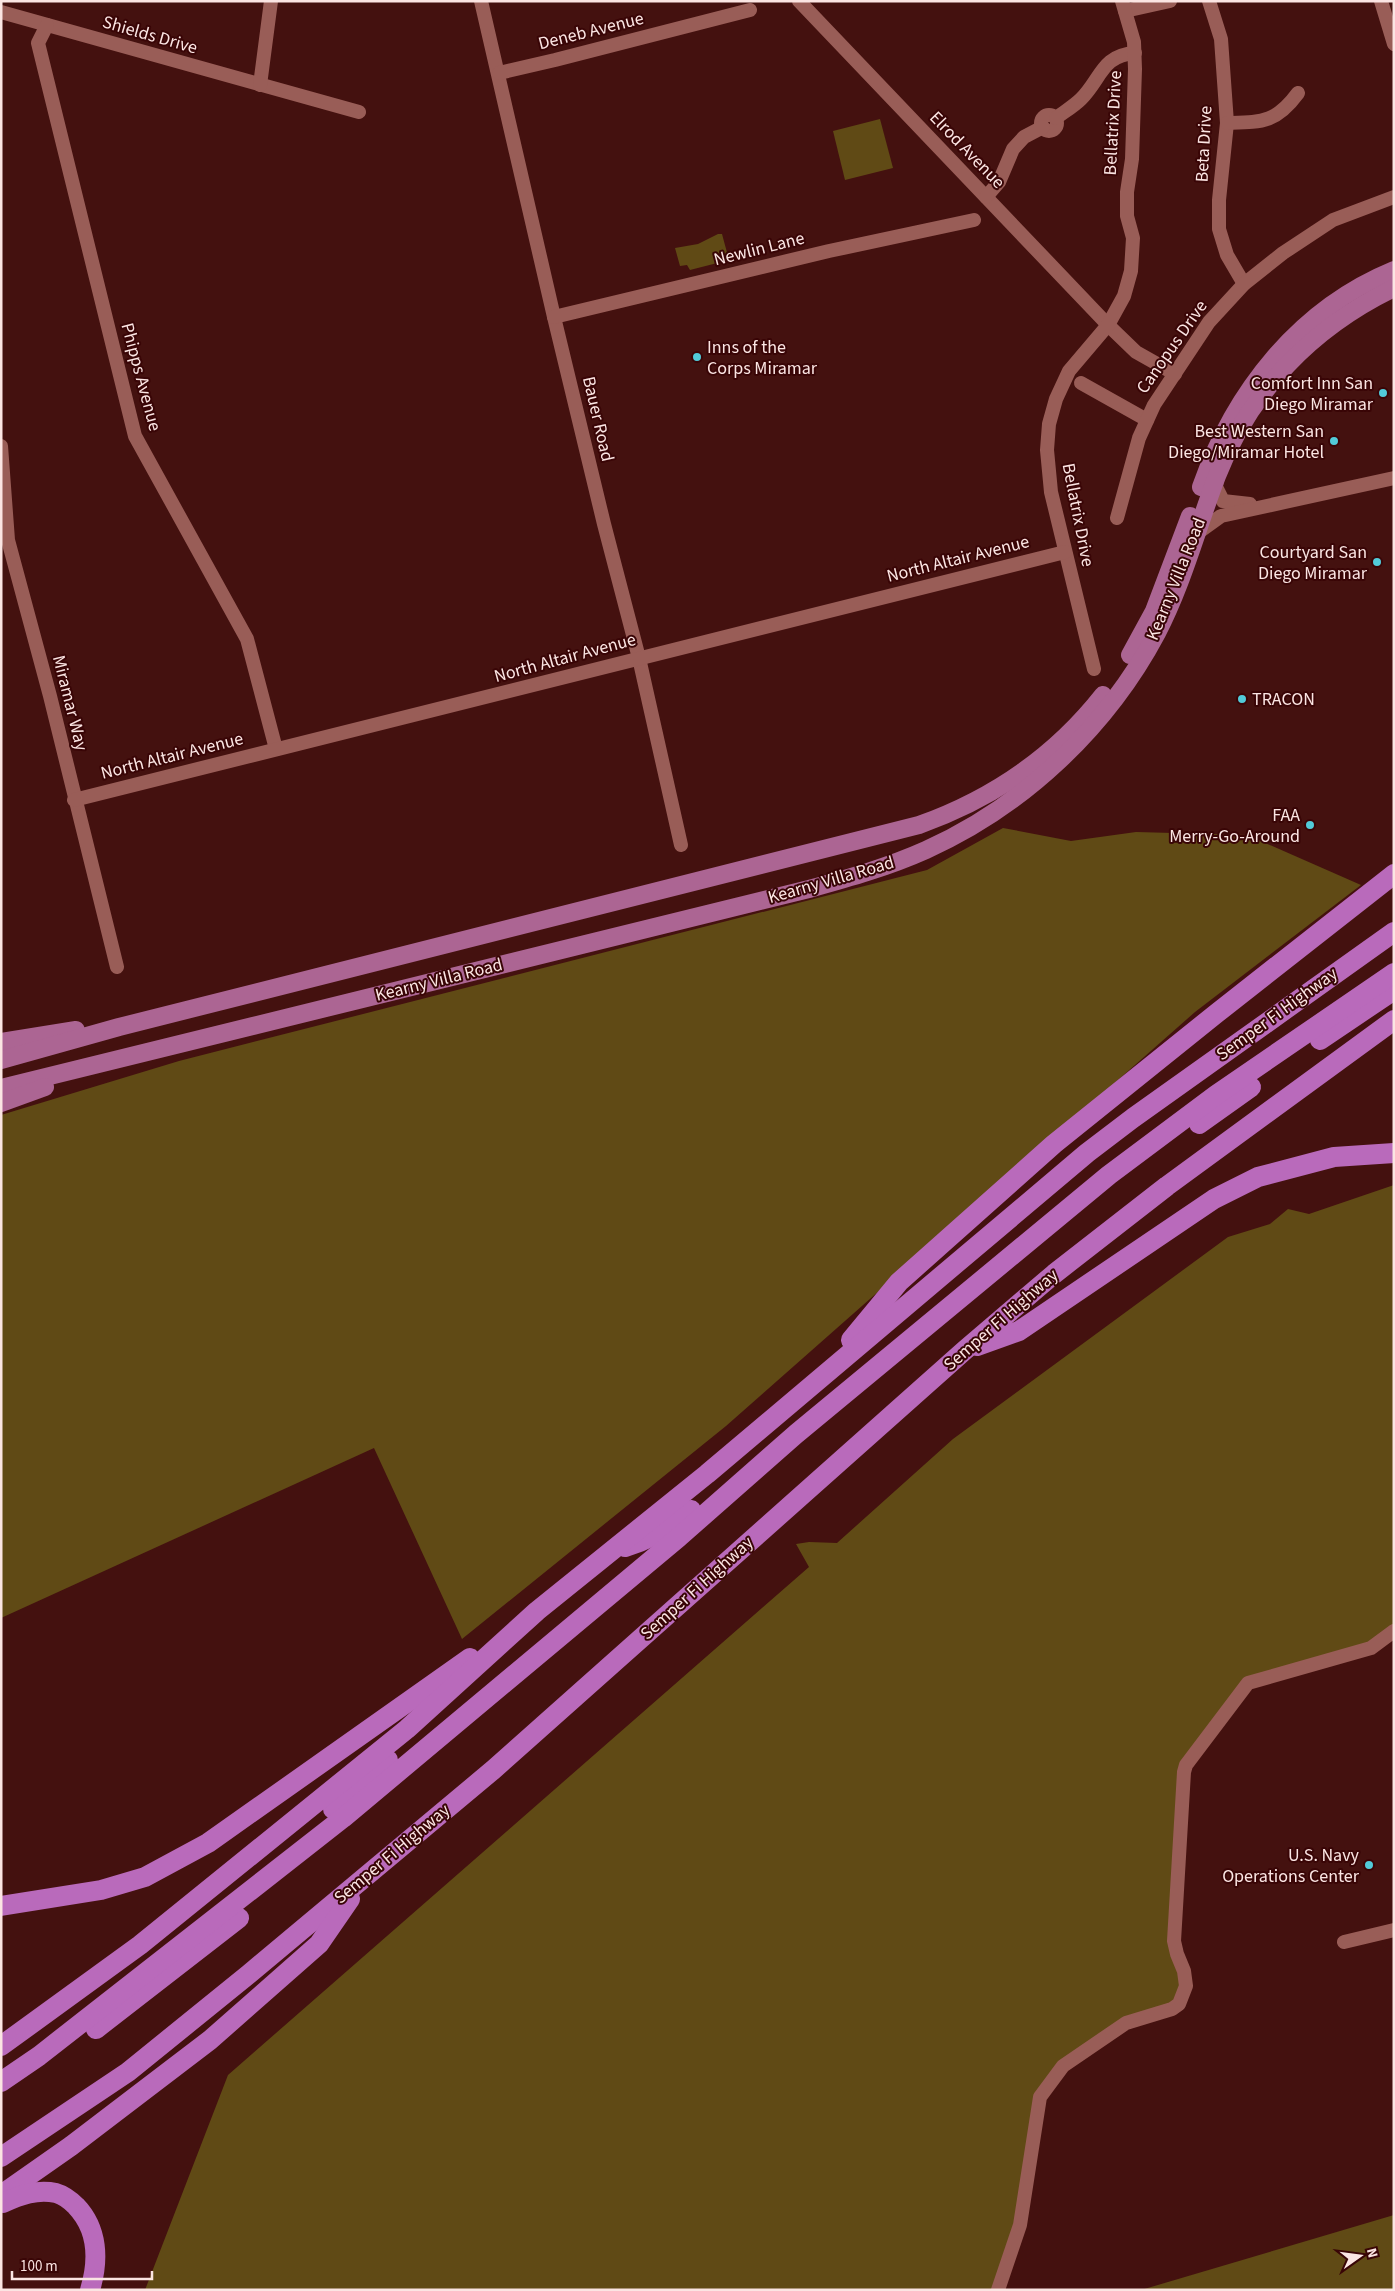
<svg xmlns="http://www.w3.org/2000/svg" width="1395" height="2291" font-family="'Source Sans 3',sans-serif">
  <rect width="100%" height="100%" fill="#44110f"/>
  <g fill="#604a15">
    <polygon points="880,119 893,168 845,180 833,131"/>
    <polygon points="718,234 722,234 729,260 690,270 687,265 680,266 675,248 698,244"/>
    <polygon points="1003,828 1071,841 1136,832 1247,835 1361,885 1195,1012 726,1426 462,1639 374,1448 1,1618 1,1115 179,1061 927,870"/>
    <polygon points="1394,1185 1394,1640 1248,1683 1186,1765 1174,1941 1184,1971 1179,2004 1126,2023 1063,2066 1040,2097 1020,2225 998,2290 145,2290 228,2075 809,1567 796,1544 809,1542 837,1543 953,1439 1228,1237 1270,1224 1288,1209 1309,1214"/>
    <polygon points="1394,2215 1394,2290 1141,2290"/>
  </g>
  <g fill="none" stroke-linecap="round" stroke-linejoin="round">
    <g stroke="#995d57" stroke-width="14">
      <polyline points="481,1 554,317 604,524 639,658 681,845"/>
      <polyline points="799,1 1108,325 1136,352 1175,374"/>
      <polyline points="1209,1 1221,39 1227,123 1219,200 1219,229 1227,255 1244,284"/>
      <polyline points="1381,1 1394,44"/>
      <polyline points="1125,11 1170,1"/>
      <polyline points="1,12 359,112"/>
      <polyline points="47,25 38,43 135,436 247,639 276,749"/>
      <polyline points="499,73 555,60 750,10"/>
      <polyline points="260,85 271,1"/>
      <circle cx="1049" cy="123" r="8"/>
      <path d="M 1056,118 C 1064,112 1074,106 1081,99 C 1101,79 1102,55 1135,53"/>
      <path d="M 1227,123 C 1262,122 1276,123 1298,93"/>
      <polyline points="986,197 999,182 1013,149 1024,137 1043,127"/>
      <polyline points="554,317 829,251 974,220"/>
      <polyline points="1081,383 1147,420"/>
      <polyline points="1,446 8,540 50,696 117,967"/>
      <polyline points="1217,479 1216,487 1223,501 1250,504"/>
      <polyline points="1117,518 1139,438 1154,405 1209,322 1244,284 1283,253 1333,220 1394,197"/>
      <polyline points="1196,534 1221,516 1394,478"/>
      <polyline points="1094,669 1051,492 1047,450 1049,424 1056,399 1069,371 1108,325 1124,296 1131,271 1133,238 1127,216 1127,192 1132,159 1135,69 1134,42 1122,1"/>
      <polyline points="74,800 1065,552"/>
      <polyline points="1344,1942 1394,1930"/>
      <polyline points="998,2290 1020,2225 1040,2097 1063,2066 1126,2023 1172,2009 1179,2004 1186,1986 1184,1971 1177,1954 1174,1941 1184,1772 1186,1765 1248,1683 1371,1648 1394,1631"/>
    </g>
    <g stroke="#ac6593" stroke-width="18">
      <path d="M 1201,487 C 1234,392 1299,309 1394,270"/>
      <polyline points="1130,655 1154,611 1190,516"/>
      <polyline points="1,1042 76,1030"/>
      <path d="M 1,1060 L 119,1027 L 919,825 C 992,799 1055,756 1103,695"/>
      <path d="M 1,1088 L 809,889 C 849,878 888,867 926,850 C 1024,806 1107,727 1157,633 C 1183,583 1197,528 1217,476 C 1250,391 1313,327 1394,288"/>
      <polyline points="1,1103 45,1087"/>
    </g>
    <g stroke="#b96abb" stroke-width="20">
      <polyline points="1320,1040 1394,990"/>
      <polyline points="1199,1124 1251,1087"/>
      <polyline points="851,1340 899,1282 1054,1144 1217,1013 1394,874"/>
      <polyline points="977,1346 1019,1331 1214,1199 1258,1177 1334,1157 1394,1153"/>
      <path d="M 625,1547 C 650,1540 672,1526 691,1510"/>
      <polyline points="333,1809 388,1760"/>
      <polyline points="1,1906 101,1890 145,1877 208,1843 470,1658"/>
      <polyline points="96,2029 239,1918"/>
      <polyline points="1,2046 140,1945 407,1729 537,1611 707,1474 1087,1153 1133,1118 1394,932"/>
      <polyline points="1,2082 39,2056 343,1818 679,1537 796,1434 1109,1175 1216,1095 1394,973"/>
      <polyline points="1,2157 128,2072 249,1974 493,1770 965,1350 1054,1274 1167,1186 1394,1020"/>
      <polyline points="1,2195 71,2146 210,2040 319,1944 350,1899"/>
      <path d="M 3,2203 C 20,2195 37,2189 56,2193 C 63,2195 71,2201 76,2206 C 98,2229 99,2260 90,2290"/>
    </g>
  </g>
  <g fill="#52cbd9" stroke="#390506" stroke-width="2">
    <circle cx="697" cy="357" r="5"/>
    <circle cx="1383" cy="393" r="5"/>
    <circle cx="1334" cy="441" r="5"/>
    <circle cx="1377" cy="562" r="5"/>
    <circle cx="1242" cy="699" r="5"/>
    <circle cx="1310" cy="825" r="5"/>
    <circle cx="1369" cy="1865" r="5"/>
  </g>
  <g text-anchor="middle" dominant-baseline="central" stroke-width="4" stroke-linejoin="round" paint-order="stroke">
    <g font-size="18" fill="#fbe5e3" stroke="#390506">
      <text transform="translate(591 31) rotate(-14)">Deneb Avenue</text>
      <text transform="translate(150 35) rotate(16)">Shields Drive</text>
      <text transform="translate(1113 123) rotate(-87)">Bellatrix Drive</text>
      <text transform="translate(1204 144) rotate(-87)">Beta Drive</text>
      <text transform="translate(967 150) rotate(46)">Elrod Avenue</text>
      <text transform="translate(759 249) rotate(-14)">Newlin Lane</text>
      <text transform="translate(1172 347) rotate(-55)">Canopus Drive</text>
      <text transform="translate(141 377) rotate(75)">Phipps Avenue</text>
      <text transform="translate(598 419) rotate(77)">Bauer Road</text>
      <text transform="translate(1078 515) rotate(79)">Bellatrix Drive</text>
      <text transform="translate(958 559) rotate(-14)">North Altair Avenue</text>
      <text transform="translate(1176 579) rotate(-68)">Kearny Villa Road</text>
      <text transform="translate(565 658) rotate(-15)">North Altair Avenue</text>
      <text transform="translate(70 703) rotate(76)">Miramar Way</text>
      <text transform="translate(172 756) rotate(-14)">North Altair Avenue</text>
      <text transform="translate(831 880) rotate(-16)">Kearny Villa Road</text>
      <text transform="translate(439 980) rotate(-14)">Kearny Villa Road</text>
      <text transform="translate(1277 1014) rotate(-36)">Semper Fi Highway</text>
      <text transform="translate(1001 1320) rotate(-41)">Semper Fi Highway</text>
      <text transform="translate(697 1588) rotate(-42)">Semper Fi Highway</text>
      <text transform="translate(392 1854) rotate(-40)">Semper Fi Highway</text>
    </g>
    <g font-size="18" fill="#fbe5e3" stroke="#390506" text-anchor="end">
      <text x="707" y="347" text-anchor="start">Inns of the<tspan x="707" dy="21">Corps Miramar</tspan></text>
      <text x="1373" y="383">Comfort Inn San<tspan x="1373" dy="21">Diego Miramar</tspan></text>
      <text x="1324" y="431">Best Western San<tspan x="1324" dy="21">Diego/Miramar Hotel</tspan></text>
      <text x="1367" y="552">Courtyard San<tspan x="1367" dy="21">Diego Miramar</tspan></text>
      <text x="1252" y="699" text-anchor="start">TRACON</text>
      <text x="1300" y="815">FAA<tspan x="1300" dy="21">Merry-Go-Around</tspan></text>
      <text x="1359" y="1855">U.S. Navy<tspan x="1359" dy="21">Operations Center</tspan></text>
    </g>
  </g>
  <rect width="1395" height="2291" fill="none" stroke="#fbe5e3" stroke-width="5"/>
  <g transform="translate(1360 2256) rotate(76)" stroke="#390506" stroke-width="4" paint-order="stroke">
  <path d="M0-4L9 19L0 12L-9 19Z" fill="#fbe5e3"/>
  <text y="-8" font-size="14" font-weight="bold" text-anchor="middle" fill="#fbe5e3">N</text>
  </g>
  <path d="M12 2271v8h140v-8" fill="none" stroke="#fbe5e3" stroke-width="2.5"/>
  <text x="20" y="2271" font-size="15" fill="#fbe5e3" stroke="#390506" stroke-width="4" paint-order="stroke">100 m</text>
</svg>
